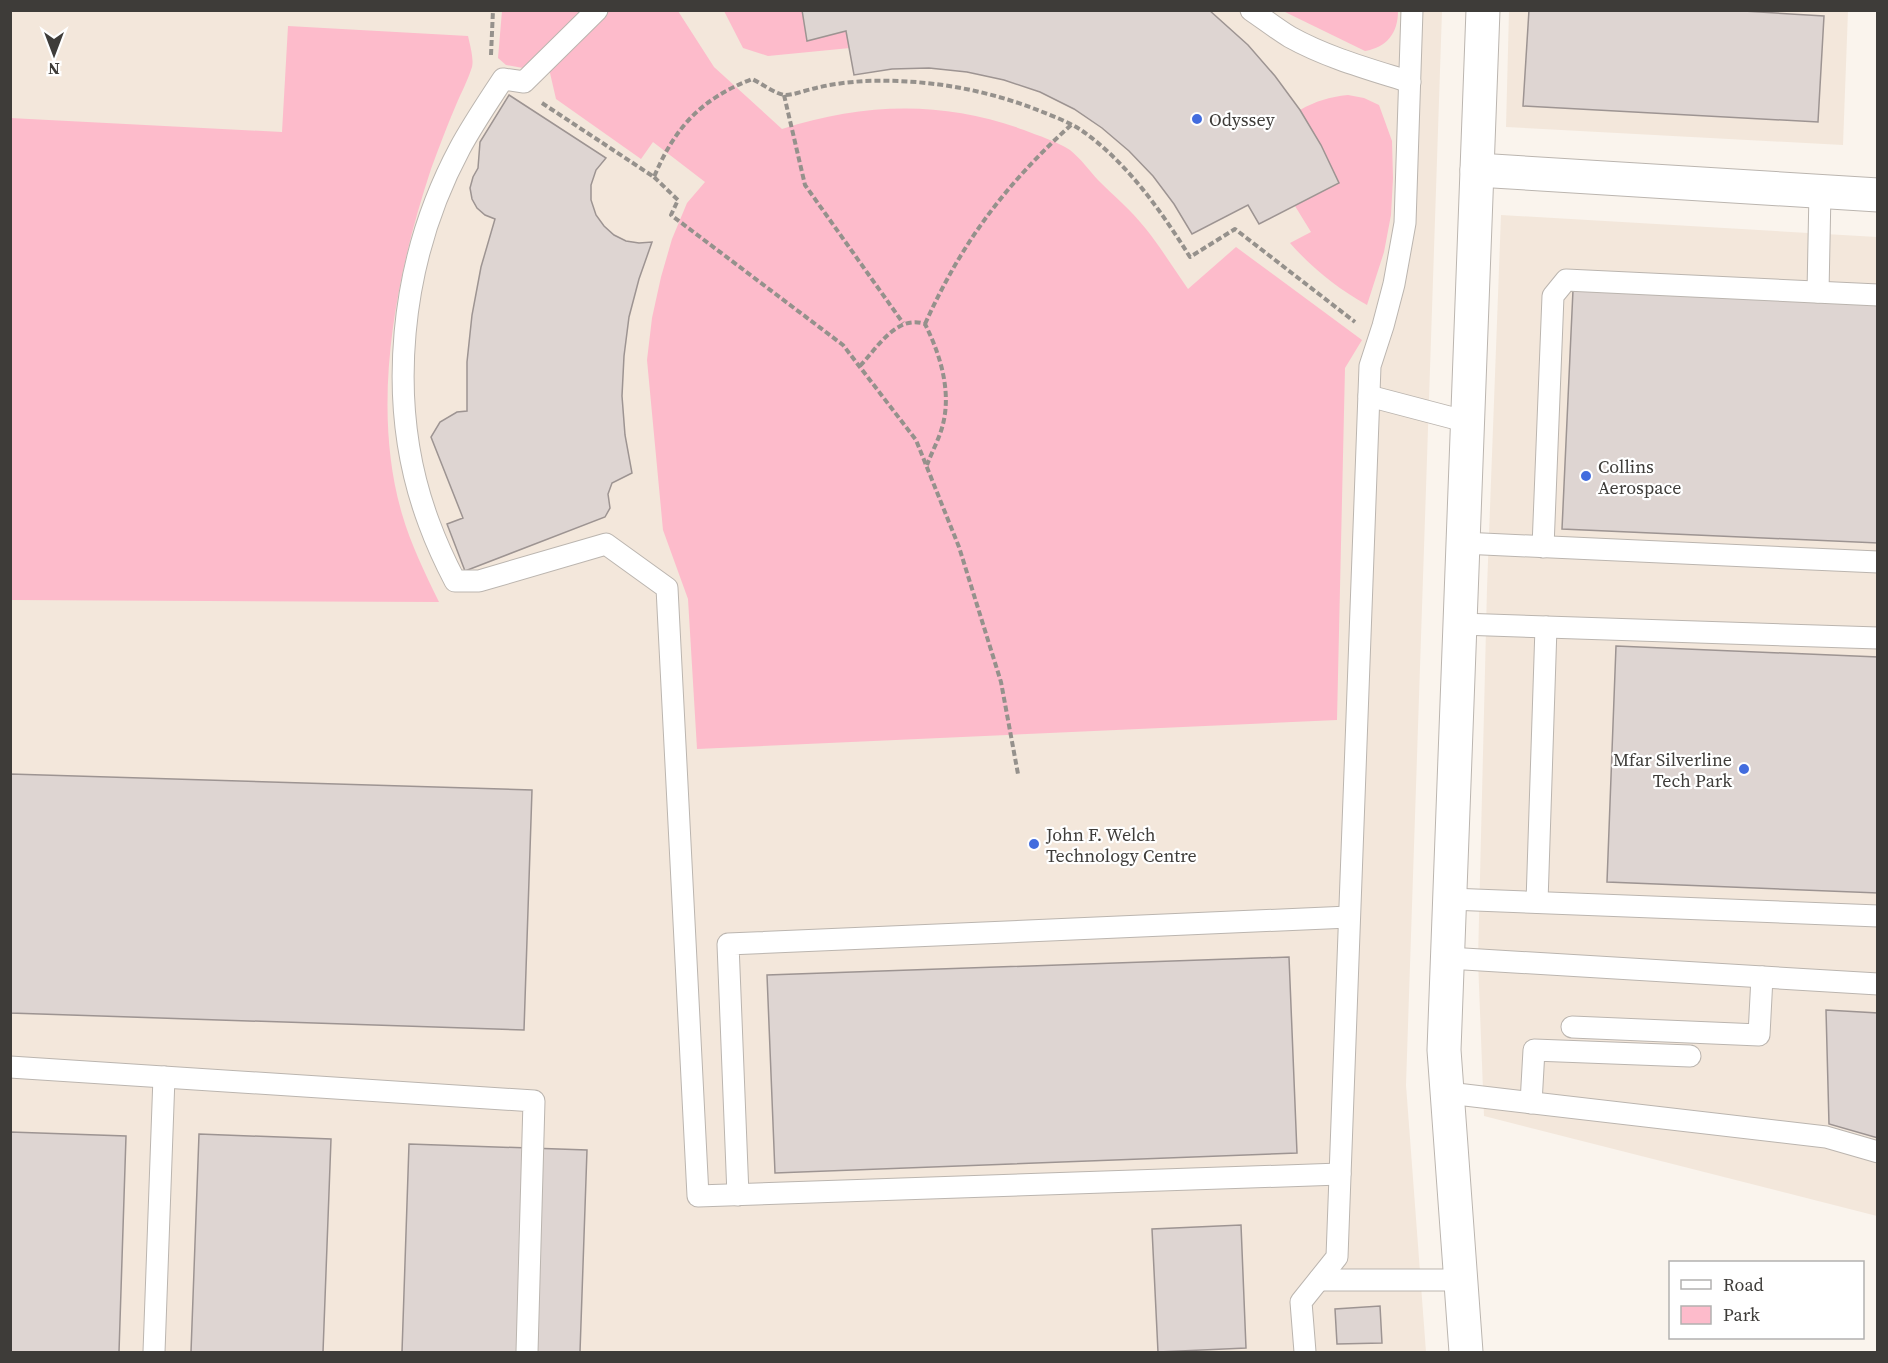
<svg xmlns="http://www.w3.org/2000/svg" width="1888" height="1363" font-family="'Source Serif 4',serif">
  <rect width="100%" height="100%" fill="#faf4ed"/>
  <g fill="#f3e7db">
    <polygon points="10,11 1442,11 1406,1085 1426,1352 11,1352"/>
    <polygon points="1509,11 1848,11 1843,145 1506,127"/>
    <polygon points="1501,215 1877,237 1877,1216 1484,1116 1478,960 1487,588"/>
  </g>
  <g fill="#fdbbcb">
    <path d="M 502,11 L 678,11 L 714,67 L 782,129 C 863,103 943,100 1024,130 C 1039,136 1056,141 1070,150 C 1080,158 1089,170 1098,180 C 1114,196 1132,211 1146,229 C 1161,248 1174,269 1188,289 L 1236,247 L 1362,340 L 1345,368 L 1337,720 L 697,749 L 688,599 L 663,530 L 647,360 L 652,318 L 661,277 L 672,239 L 687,203 L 705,182 L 653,142 L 641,159 L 556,99 L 550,73 L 506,65 L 498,58 Z"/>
    <polygon points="724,11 802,11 807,41 846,31 850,48 768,56 743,48"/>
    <path d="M 1283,11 L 1398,11 C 1398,33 1387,47 1365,51 Z"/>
    <path d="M 288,26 L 468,36 C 470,45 474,59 472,67 C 468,80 461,93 456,105 C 447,126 439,147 431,169 C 396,275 370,405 402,514 C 411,545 425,573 439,602 L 11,600 L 10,118 L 282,132 Z"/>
    <path d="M 1348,95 L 1364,98 L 1379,105 L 1392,141 L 1393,178 L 1391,215 L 1384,252 L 1367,305 C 1337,288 1313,269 1290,243 L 1311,232 L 1295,206 L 1338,183 L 1300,110 C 1316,101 1329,97 1348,95 Z"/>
  </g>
  <g fill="#ded5d2" stroke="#9d9492" stroke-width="1.5">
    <polygon points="802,10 1209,10 1248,45 1275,76 1300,110 1321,145 1339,183 1259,224 1248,205 1192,234 1174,204 1153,176 1129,151 1102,128 1074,109 1040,92 1004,80 967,72 929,68 892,69 854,75 846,31 807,41"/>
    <polygon points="1529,10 1727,10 1824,16 1818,122 1523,106"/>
    <polygon points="509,95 606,158 596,170 591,185 591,200 596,215 604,226 614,235 626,241 639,243 652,242 639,279 629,317 624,356 622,396 625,435 632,473 612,483 608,494 610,508 605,517 465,571 447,524 463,518 431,437 440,422 457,412 467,411 467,362 472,315 481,267 495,219 485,215 477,208 472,199 470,188 473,177 478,168 480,142"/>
    <polygon points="1573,290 1878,303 1878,543 1562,529"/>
    <polygon points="1616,646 1878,657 1878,893 1607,882"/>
    <polygon points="10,774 532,790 524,1030 10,1013"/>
    <polygon points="1289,957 1297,1153 775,1173 767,975"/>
    <polygon points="1826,1010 1878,1013 1878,1138 1829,1124"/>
    <polygon points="10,1132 126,1136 119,1352 10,1352"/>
    <polygon points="199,1134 331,1139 323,1352 191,1352"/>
    <polygon points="409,1144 587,1150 580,1352 402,1352"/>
    <polygon points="1241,1225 1246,1348 1158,1352 1152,1229"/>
    <polygon points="1380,1306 1382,1343 1337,1344 1335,1309"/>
  </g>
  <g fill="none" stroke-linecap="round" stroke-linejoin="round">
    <defs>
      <g id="service">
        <path d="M 597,10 L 524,82 L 503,79 C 488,102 473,124 460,148 C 400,260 384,403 429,523 C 436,542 445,562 455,581 L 479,581 L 606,544 L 667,588 L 698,1196 L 1340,1174"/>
        <path d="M 1251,10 C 1264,19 1277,29 1290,37 C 1328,58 1369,69 1410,82"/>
        <polyline points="1818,292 1820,192"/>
        <polyline points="1369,396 1468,422"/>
        <polyline points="1462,543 1878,562"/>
        <polyline points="1543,547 1553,296 1566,280 1878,295"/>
        <polyline points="1460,624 1878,638"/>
        <polyline points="1450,899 1878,916"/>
        <polyline points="1537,902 1546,627"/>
        <polyline points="1448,958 1878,984"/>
        <polyline points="1572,1027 1759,1035 1762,977"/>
        <polyline points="10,1067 534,1101 527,1352"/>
        <polyline points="1448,1093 1826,1137 1878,1152"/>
        <polyline points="1531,1103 1534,1050 1690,1056"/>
        <polyline points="738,1195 728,944 1349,917"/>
        <polyline points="1319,1280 1461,1280"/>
        <polyline points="154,1352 164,1077"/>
        <polyline points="1305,1352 1301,1302 1337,1257 1370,366 1383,326 1394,284 1405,223 1412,10"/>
      </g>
      <g id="tertiary">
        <polyline points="1477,170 1878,195"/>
        <polyline points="1466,1352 1444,1050 1483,10"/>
      </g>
    </defs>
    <use href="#service" stroke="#bbb5af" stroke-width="23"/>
    <use href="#tertiary" stroke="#bbb5af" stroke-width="35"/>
    <g stroke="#95918c" stroke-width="4" stroke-dasharray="6 3" stroke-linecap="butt">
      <polyline points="491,55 493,10"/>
      <polyline points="784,95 805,185 903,323"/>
      <path d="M 542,103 L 654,177 C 675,127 701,99 752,79 C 761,83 775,94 785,95 C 794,95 806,90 816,88 C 832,84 849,82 865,81 C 924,79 980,88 1035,109 C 1050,115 1067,121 1081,130 C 1127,162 1161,211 1190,257 L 1235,229 L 1355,322"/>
      <polyline points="654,177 678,200 671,215 843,345 916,440 959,547 1001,682 1018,774"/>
      <path d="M 925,324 C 962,242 1005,185 1071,125"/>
      <path d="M 860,366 C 877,348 897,314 925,324 C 941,356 953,395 941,431 C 937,443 931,454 927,465"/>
    </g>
    <use href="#service" stroke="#fff" stroke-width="21"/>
    <use href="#tertiary" stroke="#fff" stroke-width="33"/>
  </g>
  <g fill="#426cde" stroke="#fff" stroke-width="2">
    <circle cx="1197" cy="119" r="6"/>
    <circle cx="1586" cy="476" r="6"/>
    <circle cx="1744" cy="769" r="6"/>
    <circle cx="1034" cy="844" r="6"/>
  </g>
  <g text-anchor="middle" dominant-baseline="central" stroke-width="4.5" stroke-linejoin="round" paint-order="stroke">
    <g font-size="18" fill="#3e3c39" stroke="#fff" text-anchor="start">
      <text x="1209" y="119">Odyssey</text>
      <text x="1598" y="466">Collins<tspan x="1598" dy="21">Aerospace</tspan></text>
      <text x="1732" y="759" text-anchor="end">Mfar Silverline<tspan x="1732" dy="21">Tech Park</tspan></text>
      <text x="1046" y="834">John F. Welch<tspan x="1046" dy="21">Technology Centre</tspan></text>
    </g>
  </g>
  <rect width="1888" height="1363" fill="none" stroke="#3e3c39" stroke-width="24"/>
  <rect x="1669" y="1261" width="195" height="78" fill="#ffffff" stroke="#b2b1b0" stroke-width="1.5"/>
  <rect x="1681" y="1280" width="30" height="9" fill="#ffffff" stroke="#b2b1b0" stroke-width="1.5"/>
  <text x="1723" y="1291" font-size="18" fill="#3e3c39">Road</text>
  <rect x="1681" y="1306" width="30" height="18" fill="#fdbbcb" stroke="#b2b1b0" stroke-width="1.5"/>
  <text x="1723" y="1321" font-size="18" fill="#3e3c39">Park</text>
  <g transform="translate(54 54) rotate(180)" stroke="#ffffff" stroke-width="4.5" paint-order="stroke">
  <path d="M0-4.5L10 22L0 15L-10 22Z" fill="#3e3c39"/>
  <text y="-9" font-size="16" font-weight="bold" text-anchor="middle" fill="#3e3c39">N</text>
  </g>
</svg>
